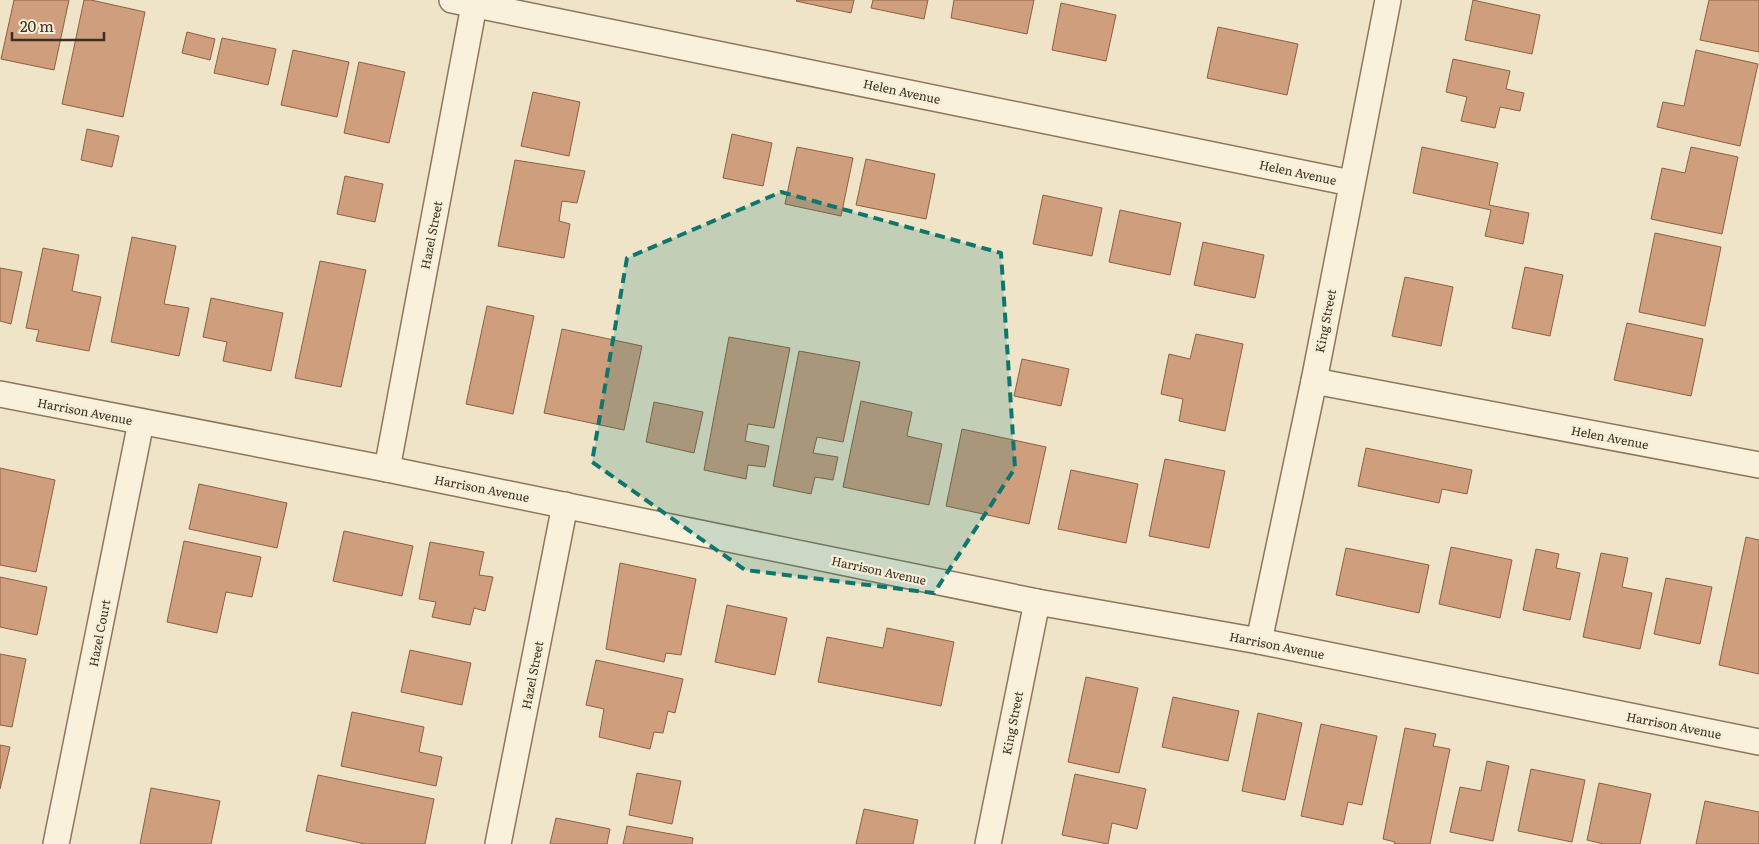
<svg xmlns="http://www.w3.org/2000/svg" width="1759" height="844" font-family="Literata,serif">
  <rect width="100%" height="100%" fill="#f0e4c8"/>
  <g fill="#cf9f7d" stroke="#8d5f41">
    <polygon points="14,0 69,0 54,70 1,59"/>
    <polygon points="84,0 91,0 145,12 123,117 62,104"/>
    <polygon points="797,0 854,0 851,13 796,1"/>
    <polygon points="873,0 928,0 924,19 871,8"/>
    <polygon points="954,0 1034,0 1027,34 951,18"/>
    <polygon points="1473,0 1540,15 1532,54 1465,40"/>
    <polygon points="1709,0 1759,0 1759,52 1700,40"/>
    <polygon points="1061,3 1116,15 1106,61 1052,50"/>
    <polygon points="1218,27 1298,44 1287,95 1207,78"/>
    <polygon points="187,32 215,39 210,60 182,53"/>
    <polygon points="222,38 276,49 268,85 214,73"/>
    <polygon points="293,50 349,62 337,117 281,105"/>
    <polygon points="1696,50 1758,64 1740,146 1657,127 1663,102 1684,106"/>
    <polygon points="1453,59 1510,71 1506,89 1524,93 1520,111 1500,107 1495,128 1461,121 1467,97 1446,92"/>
    <polygon points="359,62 405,72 389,143 344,133"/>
    <polygon points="533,92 580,102 569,156 521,146"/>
    <polygon points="87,129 119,136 112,167 81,160"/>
    <polygon points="732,134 772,143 763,186 723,178"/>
    <polygon points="797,147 853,158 841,216 785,204"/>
    <polygon points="1422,147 1498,163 1489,205 1529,213 1523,244 1485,236 1491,210 1413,193"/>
    <polygon points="1691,147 1738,157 1722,234 1651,219 1662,168 1685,173"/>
    <polygon points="866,159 935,174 926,219 856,205"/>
    <polygon points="515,160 585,171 577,203 562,201 559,221 570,224 564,258 498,246"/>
    <polygon points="345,176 383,184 375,222 337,214"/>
    <polygon points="1043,195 1102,208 1092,256 1033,244"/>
    <polygon points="1120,210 1181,223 1170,275 1109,262"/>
    <polygon points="1655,233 1721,247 1705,326 1639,312"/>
    <polygon points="132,237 176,246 164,304 189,308 179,356 111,342"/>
    <polygon points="1203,242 1264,255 1255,298 1194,285"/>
    <polygon points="43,248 79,255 72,291 101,297 89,351 36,341 39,330 26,328"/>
    <polygon points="320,261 366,270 341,387 295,378"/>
    <polygon points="1525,267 1563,275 1550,336 1512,328"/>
    <polygon points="0,268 22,272 11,324 0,321"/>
    <polygon points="1405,277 1453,287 1441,346 1392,336"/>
    <polygon points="211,298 283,313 271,371 223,361 227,342 203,337"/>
    <polygon points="487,306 534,316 513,414 466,404"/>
    <polygon points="1627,323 1703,339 1691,396 1614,380"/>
    <polygon points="562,329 642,346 624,430 544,413"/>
    <polygon points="1196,334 1243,344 1225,431 1179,421 1183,399 1161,394 1169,354 1190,359"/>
    <polygon points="729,337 790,348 774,428 748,424 745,441 769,446 765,467 748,465 746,479 704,470"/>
    <polygon points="799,351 860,362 843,442 817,437 813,453 838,457 833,480 815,477 811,494 773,486"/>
    <polygon points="1022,359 1069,369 1061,406 1014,396"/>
    <polygon points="861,401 912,412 907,436 942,444 929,505 843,487"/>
    <polygon points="654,402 703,412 694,453 646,442"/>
    <polygon points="962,429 1046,447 1029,524 946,506"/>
    <polygon points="1366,448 1472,470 1467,494 1442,489 1439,503 1358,486"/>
    <polygon points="1165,459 1225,471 1209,548 1149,536"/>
    <polygon points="0,468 55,480 36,572 0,565"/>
    <polygon points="1071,470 1138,484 1126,543 1058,529"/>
    <polygon points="199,484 287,503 277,548 189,529"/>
    <polygon points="344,531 413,546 402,596 333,581"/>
    <polygon points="1746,537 1759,540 1759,674 1719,665"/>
    <polygon points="184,541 261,557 252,597 226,592 217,633 167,622"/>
    <polygon points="430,542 484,552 479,575 493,577 485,611 474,608 470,625 432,617 436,602 419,599"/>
    <polygon points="1451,547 1512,560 1500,618 1439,604"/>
    <polygon points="1346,548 1429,565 1419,613 1336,595"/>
    <polygon points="1536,549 1559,554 1556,568 1580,573 1570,620 1523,610"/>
    <polygon points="1601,553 1628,558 1622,587 1652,593 1640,649 1583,637"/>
    <polygon points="620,563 696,579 681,655 666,653 664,662 606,649"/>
    <polygon points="0,577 47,587 37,635 0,627"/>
    <polygon points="1666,578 1712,587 1700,644 1654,634"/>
    <polygon points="727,605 787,618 775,675 715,662"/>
    <polygon points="887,628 954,642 941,706 818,682 827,637 883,648"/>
    <polygon points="410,650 471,663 462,705 401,692"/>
    <polygon points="0,654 26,659 12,727 0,725"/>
    <polygon points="596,660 683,679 675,713 668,711 663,733 654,732 650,749 599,737 604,709 586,705"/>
    <polygon points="1086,677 1138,688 1119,773 1068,762"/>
    <polygon points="1173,697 1239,711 1228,761 1162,747"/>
    <polygon points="352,712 424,727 419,752 442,757 436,786 341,766"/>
    <polygon points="1258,713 1302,723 1285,800 1242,791"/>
    <polygon points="1321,724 1377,736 1362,805 1348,802 1343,825 1301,816"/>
    <polygon points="1405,728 1436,734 1433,746 1450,749 1430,844 1394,844 1395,842 1383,839"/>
    <polygon points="0,745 10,747 0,789"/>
    <polygon points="1487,761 1509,766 1493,841 1450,832 1460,787 1481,791"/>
    <polygon points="1531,769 1585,780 1572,842 1518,831"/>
    <polygon points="637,773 681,781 672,824 629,815"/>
    <polygon points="1075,774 1146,789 1137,829 1112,823 1108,844 1062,835"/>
    <polygon points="318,775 434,799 425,844 365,844 306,831"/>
    <polygon points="1599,783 1651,794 1640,844 1604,844 1587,840"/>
    <polygon points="151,788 220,801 211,844 140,844"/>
    <polygon points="1705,801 1759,812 1759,844 1696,844"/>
    <polygon points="864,809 918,820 913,844 856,844"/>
    <polygon points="556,818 610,829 607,844 550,844"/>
    <polygon points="627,826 693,838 692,844 623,844"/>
  </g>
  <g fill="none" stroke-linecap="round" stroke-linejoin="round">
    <defs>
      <g id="minor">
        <polyline points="452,0 1351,183"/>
        <polyline points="1314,381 1759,465"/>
        <polyline points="0,394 387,469 1037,602 1259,641 1759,742"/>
        <polyline points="387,469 475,0"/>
        <polyline points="1259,641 1314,381 1388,0"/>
        <polyline points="56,844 141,422"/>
        <polyline points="498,844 565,505"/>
        <polyline points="988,844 1037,602"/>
      </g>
    </defs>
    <use href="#minor" stroke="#8d765c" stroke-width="28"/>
    <use href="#minor" stroke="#faf1dc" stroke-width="25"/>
  </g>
  <path fill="#0f766e" fill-opacity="0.2" stroke="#0f766e" stroke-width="4" stroke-dasharray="10 6" stroke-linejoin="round" d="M 781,192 L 1001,253 L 1015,468 L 934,593 L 745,570 L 592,462 L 627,258 Z"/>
  <g text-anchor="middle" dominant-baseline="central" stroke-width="4.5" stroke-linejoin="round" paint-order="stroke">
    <g font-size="12" fill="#3d2e20" stroke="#f7eed8">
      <text transform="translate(902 91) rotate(12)">Helen Avenue</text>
      <text transform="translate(1298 172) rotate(12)">Helen Avenue</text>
      <text transform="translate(431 235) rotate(-79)">Hazel Street</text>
      <text transform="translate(1325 321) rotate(-79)">King Street</text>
      <text transform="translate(85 411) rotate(11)">Harrison Avenue</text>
      <text transform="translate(1610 437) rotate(11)">Helen Avenue</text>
      <text transform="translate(482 488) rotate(11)">Harrison Avenue</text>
      <text transform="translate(879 570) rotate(12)">Harrison Avenue</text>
      <text transform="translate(99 633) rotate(-79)">Hazel Court</text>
      <text transform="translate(1277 645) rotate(11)">Harrison Avenue</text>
      <text transform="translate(532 675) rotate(-79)">Hazel Street</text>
      <text transform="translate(1012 723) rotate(-79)">King Street</text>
      <text transform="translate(1674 725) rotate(11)">Harrison Avenue</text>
    </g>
  </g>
  <path d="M12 32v8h92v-8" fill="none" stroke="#3d2e20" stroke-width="2.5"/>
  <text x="20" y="32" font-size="15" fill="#3d2e20" stroke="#f7eed8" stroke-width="4" paint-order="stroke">20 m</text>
</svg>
